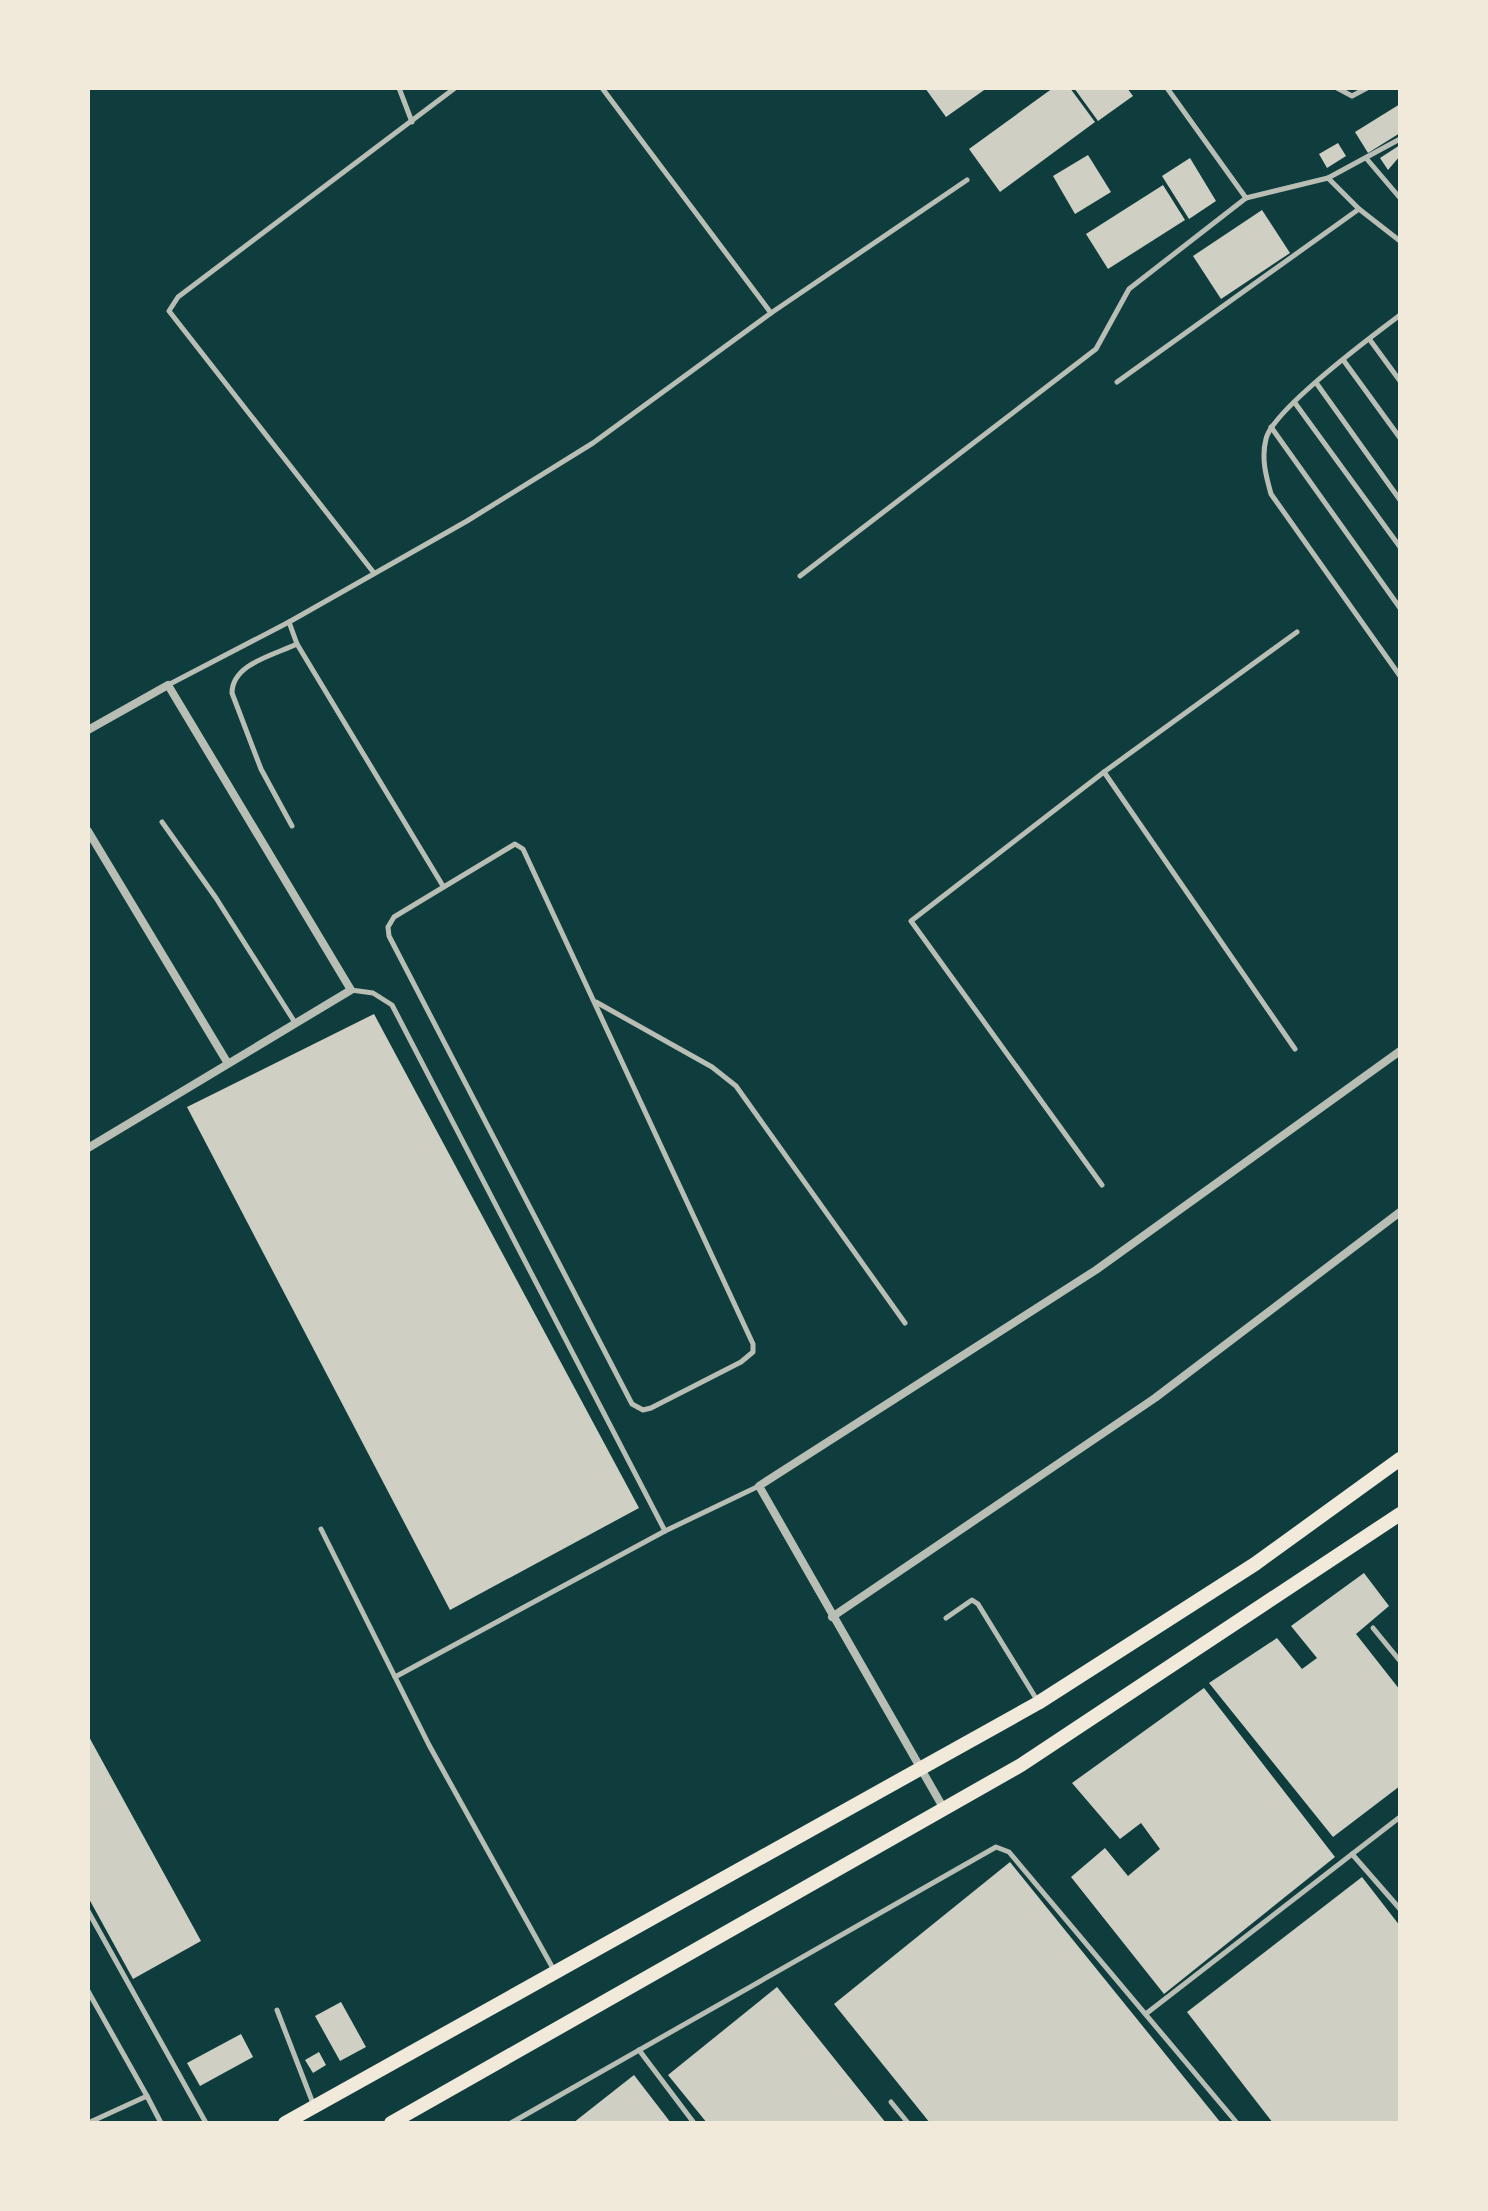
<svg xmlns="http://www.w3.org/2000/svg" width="1488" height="2211" font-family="'Fira Sans',sans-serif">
  <rect width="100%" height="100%" fill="#0f3d3e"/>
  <g fill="#cfcfc3">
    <polygon points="925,88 987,88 946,117"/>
    <polygon points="1053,88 1070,88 1095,122 1000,192 969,149"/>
    <polygon points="1074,88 1127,88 1133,96 1098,121"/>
    <polygon points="1400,104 1400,133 1368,153 1355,132"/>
    <polygon points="1338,143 1346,156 1327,168 1319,154"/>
    <polygon points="1400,145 1400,156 1388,170 1380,158"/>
    <polygon points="1088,155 1111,192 1075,214 1053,176"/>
    <polygon points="1190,158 1216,201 1189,219 1162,176"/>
    <polygon points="1163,185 1185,220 1108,269 1086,234"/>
    <polygon points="1262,210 1290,253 1221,299 1193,256"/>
    <polygon points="374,1014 639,1508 450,1610 187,1107"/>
    <polygon points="1364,1573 1389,1606 1356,1634 1400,1690 1400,1786 1333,1837 1209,1683 1277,1638 1302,1669 1317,1658 1291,1626"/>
    <polygon points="1204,1688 1335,1857 1164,1994 1071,1877 1105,1848 1128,1876 1160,1849 1141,1823 1120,1839 1072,1783"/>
    <polygon points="88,1735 201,1941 133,1979 88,1897"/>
    <polygon points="1010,1862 1221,2123 930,2123 834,2004"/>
    <polygon points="1362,1877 1400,1926 1400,2123 1273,2123 1187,2012"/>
    <polygon points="777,1987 886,2123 707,2123 668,2075"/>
    <polygon points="341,2002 366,2047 340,2061 315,2016"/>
    <polygon points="241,2034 253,2057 200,2086 187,2063"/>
    <polygon points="319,2052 326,2065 313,2073 305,2060"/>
    <polygon points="634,2075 671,2123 573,2123"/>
  </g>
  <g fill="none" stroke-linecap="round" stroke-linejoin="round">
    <g stroke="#b8beb3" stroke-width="5">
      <polyline points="399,88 412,122"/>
      <polyline points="602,88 771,313"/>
      <polyline points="1167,88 1246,198 1328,178 1359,209"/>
      <polyline points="1337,88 1352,96 1367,88"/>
      <polyline points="1366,158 1400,198"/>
      <polyline points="1328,178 1400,139"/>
      <path d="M 1400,315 C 1372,336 1272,410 1266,439 C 1261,458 1266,476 1271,494 L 1400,676"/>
      <polyline points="1370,340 1400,381"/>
      <polyline points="1344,361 1400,438"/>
      <polyline points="1117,382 1359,209 1400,241"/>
      <polyline points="1317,384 1400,500"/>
      <polyline points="1295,403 1400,547"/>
      <polyline points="1271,427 1400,608"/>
      <polyline points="374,573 169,311 178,297 455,88"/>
      <polyline points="800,576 1096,349 1129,289 1246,198"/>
      <polyline points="168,685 289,622"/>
      <polyline points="162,822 216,898 294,1021"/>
      <path d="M 292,826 L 261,769 L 232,693 C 232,664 274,655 297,644"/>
      <polygon points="515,844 523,849 753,1344 753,1352 741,1362 651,1408 643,1410 632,1404 389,936 388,927 394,917"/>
      <polyline points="443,886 297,644 289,622 467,521 593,443 771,313 967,180"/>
      <polyline points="351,990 373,993 392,1005 665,1531 395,1677 429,1745 555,1972"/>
      <polyline points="596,1002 712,1067 736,1086 905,1323"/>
      <polyline points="1295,1049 1104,772 1297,632"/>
      <polyline points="1102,1185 911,921 1104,772"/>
      <polyline points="321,1529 395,1677"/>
      <polyline points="665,1531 759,1486"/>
      <polyline points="946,1618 972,1600 978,1604 1037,1700"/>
      <polyline points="1373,1628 1400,1661"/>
      <polyline points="1352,1854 1400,1909"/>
      <polyline points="88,1911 206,2123"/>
      <polyline points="88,1991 147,2096"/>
      <polyline points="277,2010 314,2106"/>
      <polyline points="1147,2013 1400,1817"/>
      <polyline points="639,2050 694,2123"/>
      <polyline points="891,2102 908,2123"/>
      <polyline points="88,2123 147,2096 161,2123"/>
      <polyline points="511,2123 996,1847 1009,1852 1237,2123"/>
    </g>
    <g stroke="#b8beb3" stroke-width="8">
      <polyline points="88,730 168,685 351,990 88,1148"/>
      <polyline points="88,831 227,1062"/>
      <polyline points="832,1617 1155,1398 1400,1212"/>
      <polyline points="944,1809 759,1486 1096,1270 1400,1051"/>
    </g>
    <g stroke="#f1e9da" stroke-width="14">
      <polyline points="285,2123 1038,1703 1255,1564 1400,1459"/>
      <polyline points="391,2123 1021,1765 1400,1514"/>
    </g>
  </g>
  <rect width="1488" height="2211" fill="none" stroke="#f1e9da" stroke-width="180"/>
</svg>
